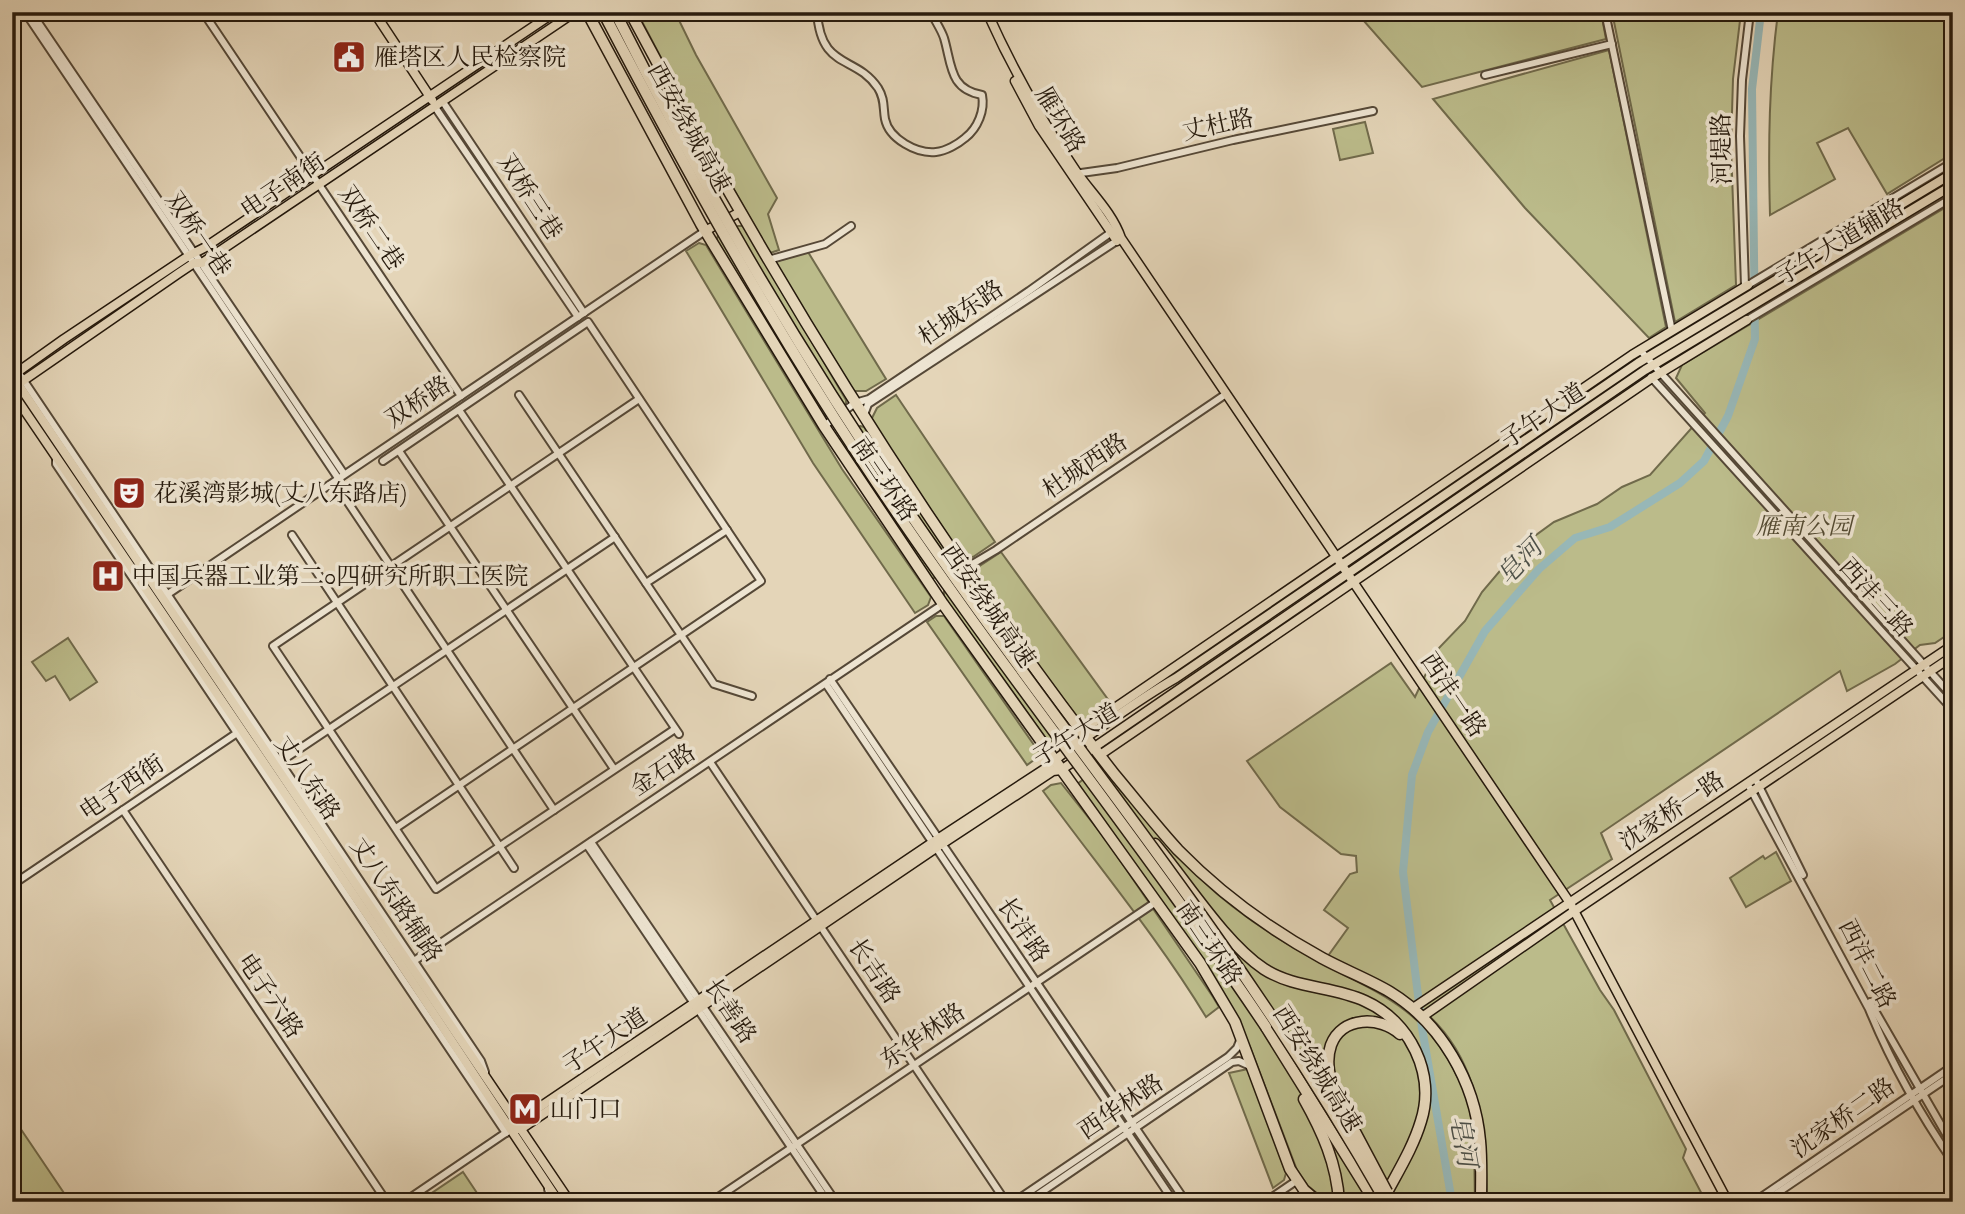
<svg xmlns="http://www.w3.org/2000/svg" width="1965" height="1214" font-family="'IM FELL Double Pica','Noto Serif SC',serif">
  <rect width="100%" height="100%" fill="#e4d5b8"/>
  <filter id="stains"><feTurbulence type="fractalNoise" baseFrequency=".00286" numOctaves="4"/><feColorMatrix values="0 0 0 0 .2 0 0 0 0 .09 0 0 0 0 .02 0 0 0 .5 -.17"/></filter>
  <radialGradient id="worn" r=".72"><stop offset=".6" stop-color="#630" stop-opacity="0"/><stop offset="1" stop-color="#630" stop-opacity=".3"/></radialGradient>
  <g fill="#bbbb8a" stroke="#706a4b" stroke-width="2">
    <polygon points="637,12 675,12 696,55 777,198 768,214 779,250 770,253 690,113"/>
    <polygon points="1356,12 1601,12 1606,39 1422,87"/>
    <polygon points="1612,12 1741,12 1733,79 1731,147 1736,285 1675,322"/>
    <path d="M 1778,12 L 1953,12 L 1953,153 L 1887,194 L 1848,128 L 1817,143 L 1835,179 L 1770,215 C 1768,143 1769,83 1778,12 Z"/>
    <polygon points="1609,50 1666,327 1649,338 1525,208 1433,99"/>
    <polygon points="1365,122 1373,153 1340,160 1333,129"/>
    <path d="M 1953,203 L 1953,631 L 1935,643 L 1920,645 L 1895,664 L 1847,691 L 1840,671 L 1601,833 L 1612,859 L 1550,900 L 1600,990 L 1614,1010 L 1686,1149 L 1683,1158 L 1706,1202 L 1487,1202 C 1486,1124 1478,1042 1404,997 C 1380,982 1353,970 1328,956 L 1348,928 L 1324,910 L 1350,874 L 1357,872 L 1356,856 L 1341,854 L 1280,807 L 1247,761 L 1391,663 L 1415,697 L 1437,650 L 1465,621 L 1482,592 L 1521,546 L 1554,522 L 1597,504 L 1622,487 L 1650,475 L 1705,413 L 1676,378 L 1682,365 Z"/>
    <polygon points="738,226 744,226 846,400 846,404 826,416 819,412 716,242 718,235"/>
    <polygon points="699,243 706,245 842,469 931,597 928,605 915,613 813,463 686,251"/>
    <polygon points="808,252 886,379 866,391 854,391 774,262"/>
    <polygon points="896,395 995,542 973,557 961,555 871,420 877,408"/>
    <polygon points="860,426 864,427 953,561 954,565 931,580 837,441"/>
    <polygon points="1001,552 1112,705 1081,722 1042,670 972,571"/>
    <polygon points="960,580 968,582 1069,722 1068,729 1050,742 1046,739 944,597 944,591"/>
    <polygon points="936,616 944,616 1041,755 1027,765 927,622"/>
    <polygon points="68,638 97,682 70,700 55,676 46,681 32,662"/>
    <path d="M 1102,765 C 1142,815 1181,866 1232,906 C 1254,923 1278,939 1303,953 C 1365,989 1420,1001 1455,1072 C 1458,1079 1464,1087 1466,1096 C 1476,1126 1474,1170 1475,1202 L 1328,1202 L 1308,1186 L 1297,1170 L 1250,1047 L 1237,1021 L 1076,785 Z"/>
    <path d="M 1061,783 L 1107,841 L 1213,997 L 1219,1007 L 1206,1017 C 1158,938 1097,865 1043,791 L 1051,785 Z"/>
    <polygon points="1776,852 1791,881 1746,907 1730,878 1763,856 1765,859"/>
    <polygon points="1248,1069 1286,1173 1284,1180 1273,1188 1229,1073"/>
    <polygon points="12,1116 70,1202 12,1202"/>
    <polygon points="463,1172 483,1202 421,1202 420,1201"/>
  </g>
  <g fill="none" stroke-linecap="round" stroke-linejoin="round">
    <polyline stroke="#97b7b7" stroke-width="8" points="1452,1202 1422,1028 1403,872 1412,775 1428,732 1485,631 1539,569 1575,538 1610,527 1680,483 1704,461 1728,416 1755,339 1752,89 1761,12"/>
    <defs>
      <g id="minor">
        <polyline points="25,12 338,478"/>
        <polyline points="31,12 344,474"/>
        <polyline points="203,12 461,396"/>
        <path d="M 817,12 C 821,71 855,54 878,88 C 885,99 883,108 885,119 C 889,139 917,154 936,152 C 946,151 958,144 965,138 C 978,128 985,110 982,95 C 949,89 952,65 944,38 C 941,29 935,21 931,12"/>
        <polyline points="1605,12 1672,331"/>
        <polyline points="1485,75 1612,44"/>
        <polyline points="443,102 584,313"/>
        <polyline points="435,107 578,317"/>
        <polyline points="1074,174 1117,168 1233,140 1373,111"/>
        <polyline points="768,260 825,244 851,226"/>
        <polyline points="1748,285 1953,162"/>
        <polyline points="1745,286 1740,136 1742,80 1750,12"/>
        <polyline points="1747,320 1953,197"/>
        <polyline points="1640,350 1953,697"/>
        <polyline points="12,363 481,1061 485,1072"/>
        <polyline points="1651,377 1953,710"/>
        <polyline points="519,395 714,684 752,696"/>
        <polyline points="639,399 273,646 436,889 675,729"/>
        <polyline points="459,410 679,734"/>
        <polyline points="864,415 868,404 1118,240"/>
        <polyline points="824,426 855,403 869,399 1029,291 1113,231"/>
        <polyline points="399,451 614,769"/>
        <polyline points="56,456 56,464 506,1133"/>
        <polyline points="383,461 588,322 761,581 396,828"/>
        <polyline points="341,492 554,810"/>
        <polyline points="292,535 514,868"/>
        <polyline points="964,569 996,550 1226,394"/>
        <polyline points="646,583 727,530"/>
        <polyline points="165,596 705,231"/>
        <polyline points="830,679 1186,1202"/>
        <polyline points="826,684 1174,1202"/>
        <polyline points="710,762 1006,1202"/>
        <polyline points="277,764 615,537"/>
        <polyline points="1755,778 1803,875"/>
        <path d="M 1750,788 L 1869,1009 C 1891,1063 1920,1114 1953,1162"/>
        <polyline points="123,810 387,1202"/>
        <polyline points="591,842 836,1202"/>
        <polyline points="587,845 828,1202"/>
        <polyline points="12,885 240,731"/>
        <polyline points="411,963 943,604"/>
        <polyline points="1870,1002 1953,1146"/>
        <polyline points="548,1189 552,1202"/>
        <polyline points="404,1202 507,1132"/>
        <polyline points="711,1202 1156,902"/>
        <polyline points="1014,1202 1228,1057 1237,1048 1241,1038"/>
        <polyline points="1027,1202 1232,1062 1239,1061 1250,1066"/>
        <polyline points="1265,1202 1296,1181"/>
        <polyline points="1754,1202 1953,1066"/>
        <polyline points="1764,1202 1953,1074"/>
      </g>
      <g id="major">
        <polyline points="374,12 432,100"/>
        <path d="M 987,12 C 1012,68 1042,121 1076,171 C 1091,193 1112,212 1121,238 L 1570,903 L 1728,1202"/>
        <polyline points="1015,81 1039,126 1117,241"/>
        <polyline points="705,231 740,212"/>
        <polyline points="12,375 570,1202"/>
        <polyline points="12,376 64,339 190,255 204,248 555,12"/>
        <polyline points="14,387 179,273 194,263 202,263 575,12"/>
        <polyline points="12,392 398,960 559,1202"/>
        <polyline points="1081,731 1632,355 1748,285"/>
        <polyline points="1100,755 1652,378 1747,320"/>
        <polyline points="1413,1008 1953,645"/>
        <polyline points="1422,1017 1570,914 1953,656"/>
        <path d="M 511,1129 L 522,1119 L 939,838 L 1049,766 C 1060,754 1075,746 1088,736 C 1117,716 1146,695 1176,678 L 1638,363 L 1953,173"/>
        <polyline points="511,1129 521,1129 936,848 1053,771 1061,770 1645,370 1953,185"/>
      </g>
      <g id="highway">
        <polyline points="587,12 701,224 824,426 943,604 1200,963 1235,1022 1290,1169 1304,1190 1318,1202"/>
        <path d="M 630,12 C 741,221 862,424 998,617 C 1036,671 1075,724 1115,775 C 1136,800 1156,826 1178,850 C 1221,894 1269,929 1322,958 C 1344,970 1368,979 1390,992 C 1441,1023 1475,1082 1480,1141 C 1482,1161 1481,1182 1481,1202"/>
        <path d="M 1155,844 C 1187,882 1224,942 1264,969 C 1295,989 1332,986 1365,1001 C 1410,1021 1436,1074 1421,1121 C 1413,1148 1397,1173 1384,1198"/>
        <polyline points="1266,1027 1375,1202"/>
        <path d="M 1335,1094 C 1330,1078 1325,1062 1331,1045 C 1342,1016 1380,1016 1400,1034"/>
        <path d="M 1304,1099 C 1322,1131 1337,1164 1339,1202"/>
      </g>
    </defs>
    <use href="#minor" stroke="#554837" stroke-width="10"/>
    <use href="#major" stroke="#25190c" stroke-width="11"/>
    <use href="#highway" stroke="#25190c" stroke-width="13"/>
    <use href="#minor" stroke="#ede4d1" stroke-width="6"/>
    <use href="#major" stroke="#e4d5b8" stroke-width="8"/>
    <use href="#highway" stroke="#e4d5b8" stroke-width="10"/>
    <defs>
      <g id="highway-bridge">
        <path d="M 603,12 C 682,163 765,313 859,456 C 987,652 1136,833 1266,1027"/>
        <path d="M 615,12 C 709,199 816,380 936,551 C 1027,682 1126,807 1217,937 C 1278,1023 1334,1111 1386,1202"/>
        <polyline points="1335,1094 1387,1192"/>
      </g>
    </defs>
    <use href="#highway-bridge" stroke="#25190c" stroke-width="13" stroke-linecap="butt"/>
    <use href="#highway-bridge" stroke="#e4d5b8" stroke-width="10"/>
  </g>
  <defs>
    <symbol id="civic-square" viewBox="-11 -11 22 22"><rect x="-9" y="-9" width="18" height="18" rx="4" fill="#8f2418" stroke="#ede4d1"/><path d="M-.6-6.5H3V-4.5H.6V-3L4-1V1h2V6H-6V1h2V-1L-.6-3ZM-1.2 2.5V6h2.4V2.5Z" fill="#fff"/></symbol>
    <symbol id="theatre-square" viewBox="-11 -11 22 22"><rect x="-9" y="-9" width="18" height="18" rx="4" fill="#8f2418" stroke="#ede4d1"/><path d="M-5-5.5Q0-4 5-5.5V0Q5 5 0 6Q-5 5-5 0ZM-3.3-2.5H-1v1.5H-3.3ZM1-2.5H3.3v1.5H1ZM-2.8 1Q0 5.5 2.8 1Z" fill="#fff"/></symbol>
    <symbol id="hospital-square" viewBox="-11 -11 22 22"><rect x="-9" y="-9" width="18" height="18" rx="4" fill="#8f2418" stroke="#ede4d1"/><path d="M-5-5h3v3.5h4V-5h3V5h-3V1.5h-4V5h-3Z" fill="#fff"/></symbol>
    <symbol id="metro-square" viewBox="-11 -11 22 22"><rect x="-9" y="-9" width="18" height="18" rx="4" fill="#8f2418" stroke="#ede4d1"/><path d="M-5.5 5V-5H-3L0 0L3-5H5.5V5H3V-.5L0 4L-3-.5V5Z" fill="#fff"/></symbol>
  </defs>
  <g fill-rule="evenodd">
    <use href="#civic-square" x="330" y="38" width="38" height="38"/>
    <use href="#theatre-square" x="110" y="474" width="38" height="38"/>
    <use href="#hospital-square" x="89" y="557" width="38" height="38"/>
    <use href="#metro-square" x="506" y="1090" width="38" height="38"/>
  </g>
  <g text-anchor="middle" dominant-baseline="central" stroke-width="7" stroke-linejoin="round" paint-order="stroke">
    <g font-size="24" fill="#25190c" stroke="#ede4d1" text-anchor="start">
      <text x="374" y="57">雁塔区人民检察院</text>
      <text x="154" y="493">花溪湾影城(丈八东路店)</text>
      <text x="132" y="576">中国兵器工业第二0四研究所职工医院</text>
      <text x="550" y="1109">山门口</text>
    </g>
    <g font-size="24" fill="#25190c" stroke="#ede4d1">
      <text transform="translate(1060 120) rotate(59)">雁环路</text>
      <text transform="translate(1218 125) rotate(-12)">丈杜路</text>
      <text transform="translate(689 128) rotate(61)">西安绕城高速</text>
      <text transform="translate(1722 149) rotate(-91)">河堤路</text>
      <text transform="translate(283 186) rotate(-34)">电子南街</text>
      <text transform="translate(530 197) rotate(57)">双桥三巷</text>
      <text transform="translate(371 228) rotate(56)">双桥二巷</text>
      <text transform="translate(198 234) rotate(56)">双桥一巷</text>
      <text transform="translate(1840 242) rotate(-31)">子午大道辅路</text>
      <text transform="translate(961 313) rotate(-34)">杜城东路</text>
      <text transform="translate(418 402) rotate(-34)">双桥路</text>
      <text transform="translate(1543 416) rotate(-34)">子午大道</text>
      <text transform="translate(1085 466) rotate(-34)">杜城西路</text>
      <text transform="translate(884 479) rotate(56)">南三环路</text>
      <text transform="translate(1876 598) rotate(48)">西沣三路</text>
      <text transform="translate(988 606) rotate(55)">西安绕城高速</text>
      <text transform="translate(1453 695) rotate(56)">西沣一路</text>
      <text transform="translate(1076 735) rotate(-32)">子午大道</text>
      <text transform="translate(663 770) rotate(-34)">金石路</text>
      <text transform="translate(307 778) rotate(56)">丈八东路</text>
      <text transform="translate(122 788) rotate(-34)">电子西街</text>
      <text transform="translate(1672 811) rotate(-34)">沈家桥一路</text>
      <text transform="translate(396 900) rotate(56)">丈八东路辅路</text>
      <text transform="translate(1023 930) rotate(56)">长沣路</text>
      <text transform="translate(1209 943) rotate(56)">南三环路</text>
      <text transform="translate(1867 964) rotate(63)">西沣二路</text>
      <text transform="translate(874 971) rotate(56)">长吉路</text>
      <text transform="translate(270 996) rotate(56)">电子六路</text>
      <text transform="translate(730 1011) rotate(56)">长善路</text>
      <text transform="translate(923 1036) rotate(-34)">东华林路</text>
      <text transform="translate(605 1041) rotate(-34)">子午大道</text>
      <text transform="translate(1317 1069) rotate(58)">西安绕城高速</text>
      <text transform="translate(1121 1107) rotate(-34)">西华林路</text>
      <text transform="translate(1843 1118) rotate(-35)">沈家桥二路</text>
    </g>
    <g font-size="24" font-style="italic" fill="#524a32" stroke="#ede4d1">
      <text x="1804" y="526">雁南公园</text>
    </g>
    <g font-size="26" font-style="italic" fill="#4d5048" stroke="#ede4d1">
      <text transform="translate(1520 562) rotate(-46)">皂河</text>
      <text transform="translate(1463 1141) rotate(80)">皂河</text>
    </g>
  </g>
  <rect width="1965" height="1214" fill="none" stroke="#e4d5b8" stroke-width="42"/>
  <rect x="14" y="14" width="1937" height="1186" fill="none" stroke="#25190c" stroke-width="3.5"/>
  <rect x="21" y="21" width="1923" height="1172" fill="none" stroke="#25190c" stroke-width="2"/>
  <rect width="100%" height="100%" filter="url(#stains)"/>
  <rect width="100%" height="100%" fill="url(#worn)"/>
</svg>
